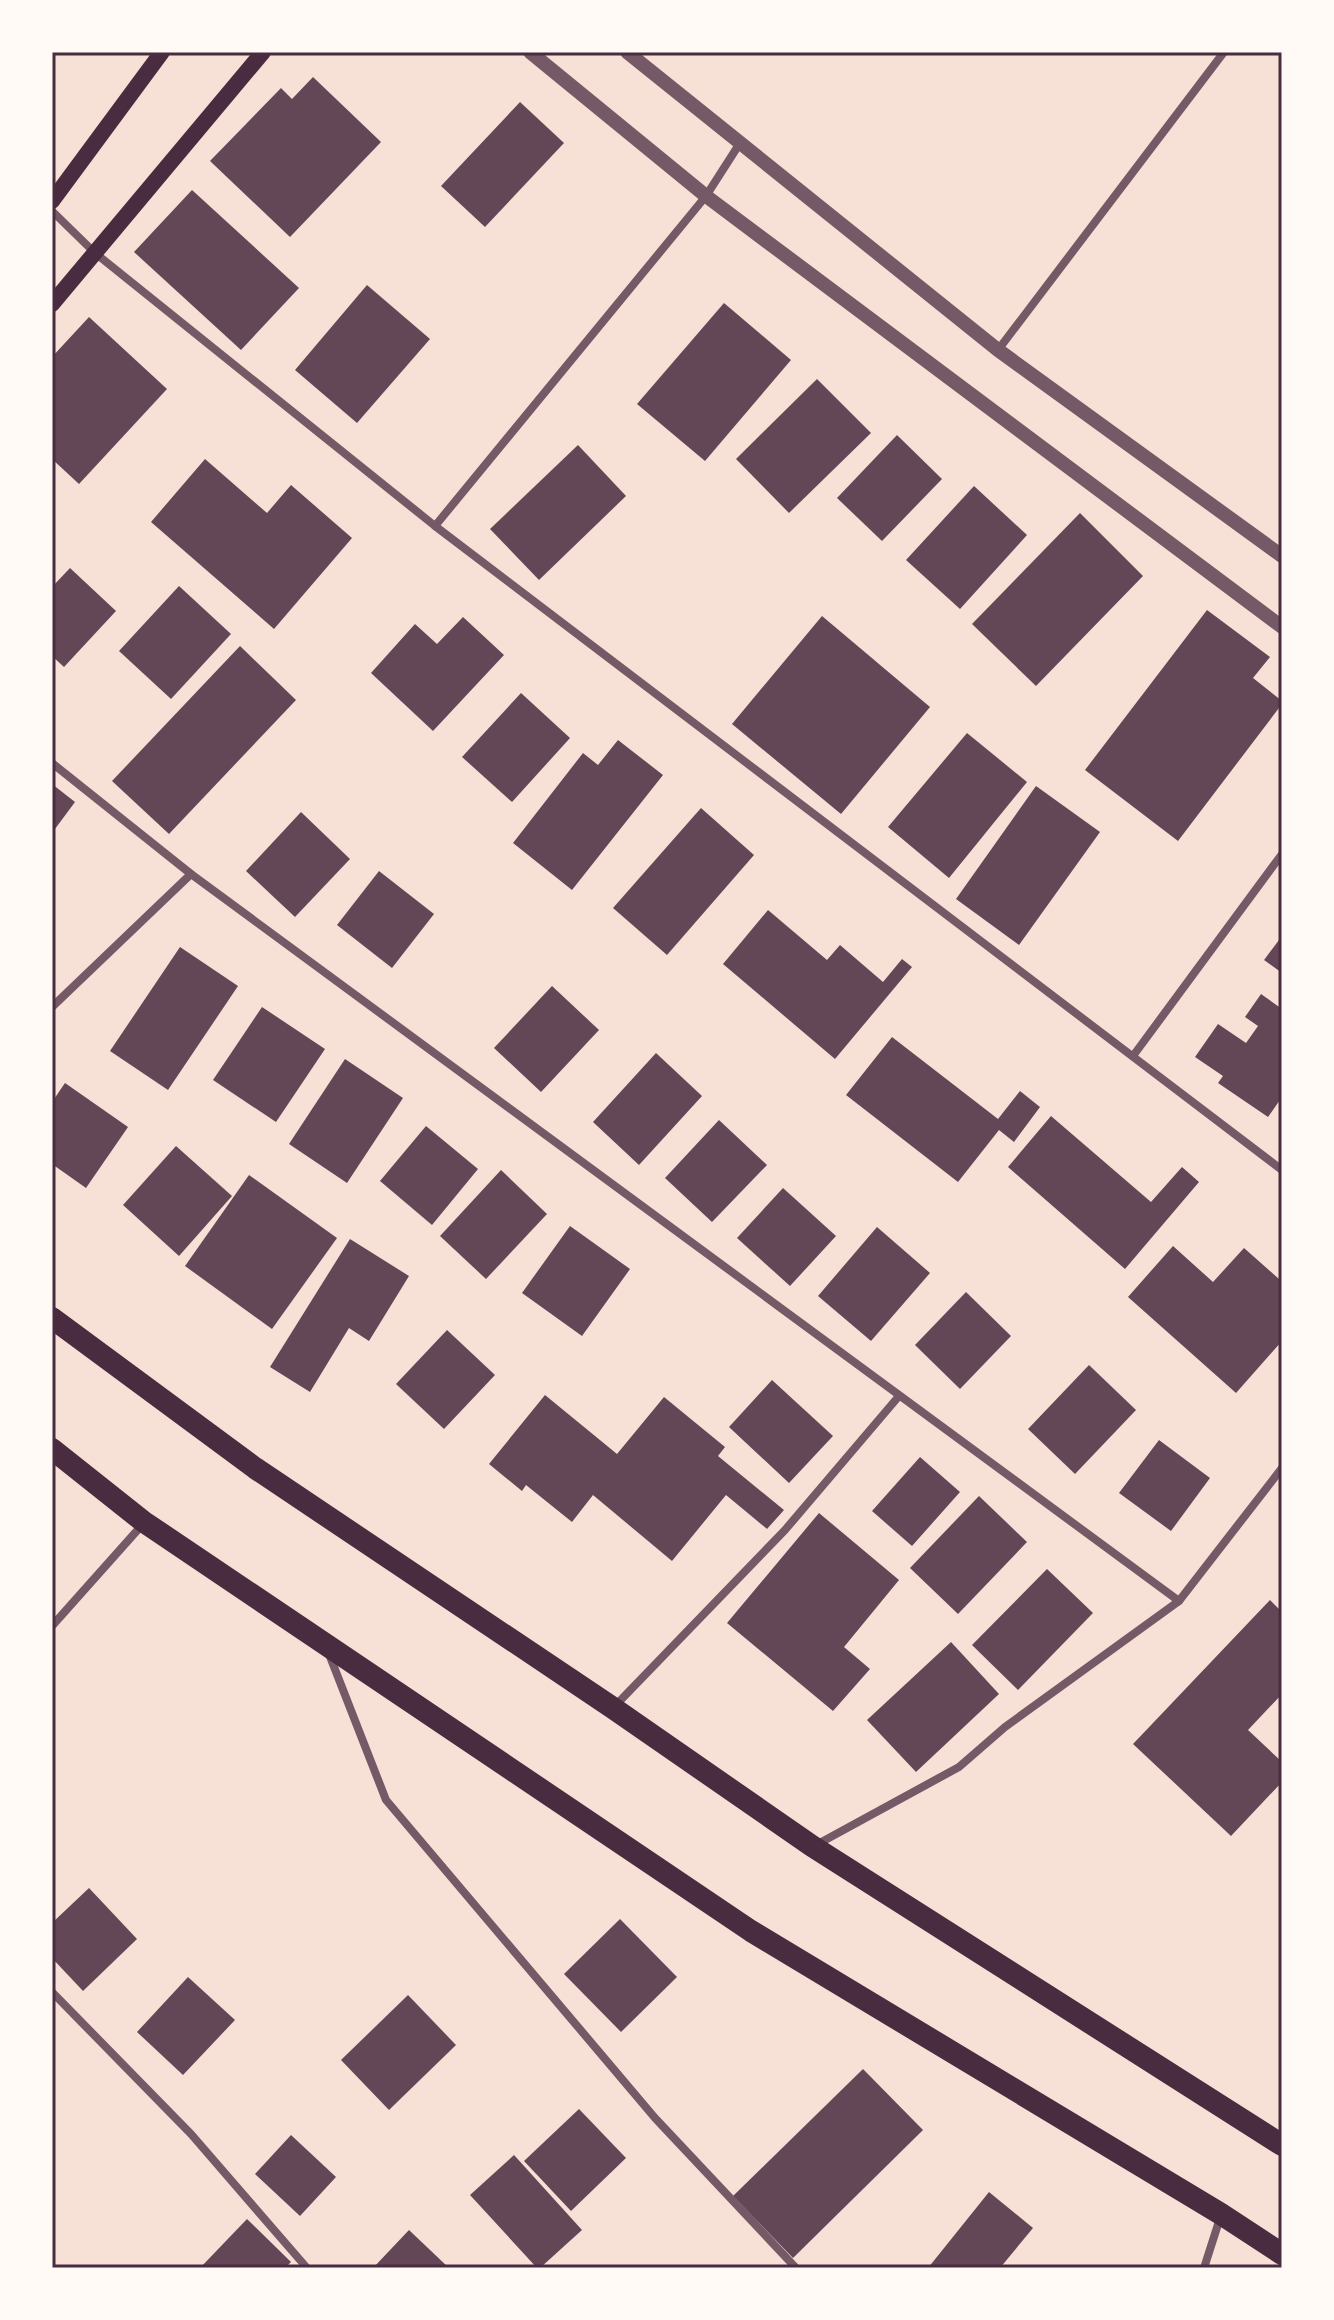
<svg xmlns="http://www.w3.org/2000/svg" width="1334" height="2320" font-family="Poppins,sans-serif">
  <rect width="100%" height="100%" fill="#f7e1d7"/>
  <g fill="#644757">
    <polygon points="313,77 381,142 290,237 210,161 281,88 292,99"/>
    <polygon points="520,102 564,143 485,227 441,186"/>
    <polygon points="192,190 299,288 241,350 134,252"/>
    <polygon points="367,285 430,339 357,423 295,370"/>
    <polygon points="724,303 791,360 705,461 637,404"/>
    <polygon points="89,317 167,389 79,484 52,459 52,357"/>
    <polygon points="817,379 871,433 789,513 736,459"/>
    <polygon points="897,435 942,479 882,541 837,498"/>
    <polygon points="578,445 626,496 539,580 490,529"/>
    <polygon points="205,459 267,513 291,485 352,538 274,629 151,522"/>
    <polygon points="974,486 1027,535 960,609 906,560"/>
    <polygon points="1080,513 1143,576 1036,686 972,624"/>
    <polygon points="70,568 116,611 64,667 52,656 52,587"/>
    <polygon points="179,586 231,634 171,699 119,651"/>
    <polygon points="1207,610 1270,657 1253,678 1282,701 1282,704 1178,841 1085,770"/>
    <polygon points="822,616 930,707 841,814 732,724"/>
    <polygon points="463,617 504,655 433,731 371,673 415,624 437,644"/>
    <polygon points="240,646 296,700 169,834 112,781"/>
    <polygon points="521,693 570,738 512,802 462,757"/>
    <polygon points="967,733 1027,782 949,878 888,827"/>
    <polygon points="618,740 663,775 572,890 513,843 583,753 598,765"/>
    <polygon points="52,784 75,802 52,833"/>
    <polygon points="1036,786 1100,832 1019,945 956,899"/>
    <polygon points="701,808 754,855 667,955 613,908"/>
    <polygon points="301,812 350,859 295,917 246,871"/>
    <polygon points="379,871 434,914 392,968 337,925"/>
    <polygon points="768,910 827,960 840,945 883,982 902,959 912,967 835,1059 723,964"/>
    <polygon points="1282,936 1282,973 1264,960"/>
    <polygon points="180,947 238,986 168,1090 110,1051"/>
    <polygon points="552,986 599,1030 541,1092 494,1048"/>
    <polygon points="1261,994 1282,1009 1282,1097 1268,1117 1218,1083 1223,1076 1195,1057 1218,1024 1246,1043 1258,1026 1245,1017"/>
    <polygon points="262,1007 325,1049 276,1122 213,1080"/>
    <polygon points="892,1037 998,1119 1020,1091 1040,1107 1014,1142 999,1130 958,1182 846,1095"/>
    <polygon points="656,1053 702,1096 639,1165 593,1122"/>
    <polygon points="345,1059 403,1098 347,1183 289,1144"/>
    <polygon points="65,1083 128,1127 86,1188 52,1164 52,1102"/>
    <polygon points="1051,1116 1151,1202 1182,1167 1199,1182 1125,1269 1008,1167"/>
    <polygon points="719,1120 767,1165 712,1222 665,1178"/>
    <polygon points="426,1126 478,1169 432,1225 380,1181"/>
    <polygon points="176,1146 232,1196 179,1256 123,1205"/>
    <polygon points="501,1170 547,1214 486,1279 440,1236"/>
    <polygon points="249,1175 337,1238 272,1329 185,1266"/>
    <polygon points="783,1188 836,1236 790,1286 737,1238"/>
    <polygon points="570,1226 630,1269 582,1336 522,1293"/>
    <polygon points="877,1227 930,1273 871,1341 818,1296"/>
    <polygon points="350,1239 409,1276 369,1341 349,1328 310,1392 270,1367"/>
    <polygon points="1173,1246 1213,1282 1244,1248 1279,1279 1282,1275 1282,1341 1236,1393 1128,1297"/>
    <polygon points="966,1292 1011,1336 960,1389 915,1345"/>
    <polygon points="447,1330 495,1375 444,1429 396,1384"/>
    <polygon points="1089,1365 1136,1410 1075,1474 1028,1429"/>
    <polygon points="772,1380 833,1436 789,1483 729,1427"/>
    <polygon points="545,1395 617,1454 664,1397 725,1447 718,1456 784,1510 767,1529 726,1495 672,1561 593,1495 572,1522 526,1485 522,1491 489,1464"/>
    <polygon points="1159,1440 1210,1478 1171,1531 1119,1493"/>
    <polygon points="920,1457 960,1492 912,1546 872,1511"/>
    <polygon points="979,1496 1027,1542 958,1614 910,1568"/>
    <polygon points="819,1513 899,1580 844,1647 870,1669 833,1711 727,1623"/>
    <polygon points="1047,1569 1093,1613 1018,1690 972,1645"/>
    <polygon points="1270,1600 1282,1612 1282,1694 1248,1730 1282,1762 1282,1782 1231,1836 1133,1744"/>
    <polygon points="951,1642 999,1694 916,1772 867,1720"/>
    <polygon points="89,1888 137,1939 83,1991 52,1958 52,1923"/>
    <polygon points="620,1919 677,1977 621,2032 564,1974"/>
    <polygon points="188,1977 235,2020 183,2075 137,2032"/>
    <polygon points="408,1995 456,2045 389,2110 341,2060"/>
    <polygon points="863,2069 923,2130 793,2258 733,2196"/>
    <polygon points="579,2109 626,2158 571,2211 524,2161"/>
    <polygon points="291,2135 336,2177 300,2216 255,2174"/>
    <polygon points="514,2155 582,2230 540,2268 537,2268 470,2195"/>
    <polygon points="989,2192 1033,2228 1000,2268 928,2268"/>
    <polygon points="247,2219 291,2262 285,2268 200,2268"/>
    <polygon points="409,2230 449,2268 373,2268"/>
  </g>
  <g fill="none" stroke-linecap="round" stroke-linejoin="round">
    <g stroke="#755966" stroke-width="8">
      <polyline points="52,211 95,253 435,526 1282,1170"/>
      <polyline points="998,350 1224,52"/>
      <polyline points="435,526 706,196 740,143"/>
      <polyline points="52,763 191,874 1179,1601"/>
      <polyline points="52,1007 191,874"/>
      <polyline points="1133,1056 1282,854"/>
      <polyline points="52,1626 142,1525"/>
      <polyline points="329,1654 386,1800 655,2118 796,2268"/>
      <polyline points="613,1708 785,1530 899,1396"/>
      <polyline points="816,1845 959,1767 1005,1727 1179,1601 1282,1468"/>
      <polyline points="52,1992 191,2134 307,2268"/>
      <polyline points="1204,2268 1221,2215"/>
    </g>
    <g stroke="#755966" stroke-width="14">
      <polyline points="530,52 706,196 1282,627"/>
      <polyline points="627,52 998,350 1282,556"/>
    </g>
    <g stroke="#4a2c40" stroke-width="16">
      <polyline points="52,201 162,52"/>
      <polyline points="52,304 263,52"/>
    </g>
    <g stroke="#4a2c40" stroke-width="22">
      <polyline points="52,1318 255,1468 613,1708 812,1846 1282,2145"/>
      <polyline points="52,1449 144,1522 751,1931 1221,2214 1282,2254"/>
    </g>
  </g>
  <rect width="1334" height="2320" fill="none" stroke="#fffaf5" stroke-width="108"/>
  <rect x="54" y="54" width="1226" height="2212" fill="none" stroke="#4a2c40" stroke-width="3"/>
</svg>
